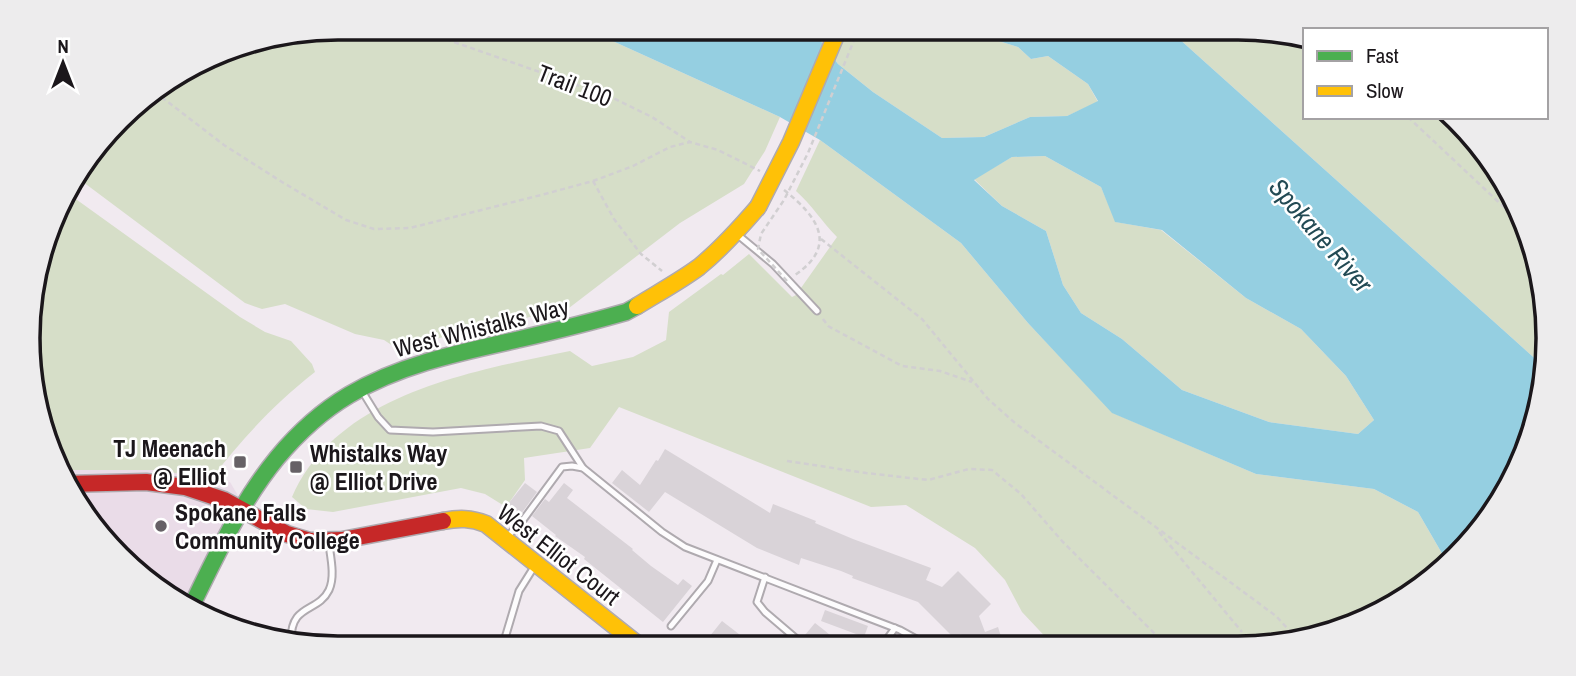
<svg xmlns="http://www.w3.org/2000/svg" width="1576" height="676" font-family="'Archivo Narrow',sans-serif">
  <rect width="100%" height="100%" fill="#f1eaf0"/>
  <polygon fill="#eadce8" points="61,470 157,470 230,482 240,499 192,605 134,571 69,493"/>
  <g fill="#d6dec8">
    <polygon points="338,28 584,28 780,117 765,151 744,184 680,223 569,308 396,348 384,340 355,334 285,304 262,309 245,303 75,176 134,105 238,45"/>
    <polygon points="811,28 968,28 989,38 1018,47 1031,59 1048,56 1088,84 1098,102 1067,116 1030,117 984,137 942,138 873,92 838,64"/>
    <polygon points="1167,28 1238,28 1305,39 1305,117 1452,117 1516,201 1547,318 1541,364"/>
    <path d="M 820,140 L 961,243 L 1028,323 L 1113,413 L 1256,474 L 1374,489 L 1418,512 L 1447,562 L 1427,584 L 1357,624 L 1279,645 L 1054,646 L 1022,612 L 1005,580 L 975,548 L 906,505 L 871,507 L 619,407 L 590,448 L 524,458 L 525,480 L 506,507 L 485,494 L 461,488 L 333,512 L 306,509 L 292,497 C 337,394 472,371 570,351 L 592,366 L 633,357 L 666,340 L 669,312 L 721,274 L 723,275 L 749,254 L 792,297 L 796,295 L 837,237 C 822,222 812,205 796,191 Z"/>
    <polygon points="1045,156 1101,187 1116,222 1161,230 1246,298 1301,329 1346,376 1374,420 1358,434 1269,422 1182,390 1122,339 1081,313 1063,285 1046,231 1002,206 974,179 1012,157"/>
    <path d="M 66,192 L 240,317 L 265,332 L 291,341 L 312,364 L 315,372 C 273,405 243,438 211,479 L 157,470 L 61,470 L 34,398 L 34,278 Z"/>
  </g>
  <path fill="#95cfe1" fill-rule="evenodd" d="M 584,28 L 811,28 L 838,64 L 873,92 L 942,138 L 984,137 L 1030,117 L 1067,116 L 1098,101 L 1088,84 L 1048,56 L 1031,59 L 1018,47 L 989,38 L 968,28 L 1167,28 L 1541,364 L 1531,438 L 1496,511 L 1447,562 L 1418,512 L 1374,489 L 1256,474 L 1112,413 L 1028,323 L 961,243 L 820,140 L 780,117 ZM 1045,156 L 1101,187 L 1115,222 L 1162,230 L 1246,298 L 1301,329 L 1346,376 L 1374,420 L 1358,434 L 1269,422 L 1182,390 L 1122,339 L 1081,313 L 1063,285 L 1046,231 L 1002,206 L 974,180 L 1012,157 Z"/>
  <g fill="#d9d3d8">
    <polygon points="665,449 770,513 773,504 816,521 815,523 853,539 931,568 926,580 942,587 958,571 991,604 979,616 985,632 998,627 1003,643 996,646 966,646 961,634 955,639 918,602 852,578 853,576 841,571 801,558 799,565 757,548 665,492 649,512 612,483 622,470 640,485 656,460 658,461"/>
    <polygon points="525,483 537,492 521,514 508,504"/>
    <polygon points="564,483 573,490 567,498 633,549 632,550 651,566 678,585 683,579 692,586 663,622 584,559 585,557 555,536 556,535 532,516 545,499 549,502"/>
    <polygon points="825,610 868,626 864,637 821,621"/>
    <polygon points="722,621 735,631 755,647 701,647"/>
    <polygon points="815,623 824,630 844,647 819,647 805,635"/>
  </g>
  <g fill="none" stroke-linecap="round" stroke-linejoin="round">
    <defs>
      <g id="lane">
        <polyline points="738,235 773,264 817,311"/>
        <polyline points="362,391 378,417 390,430 433,432 541,426 559,431 583,468"/>
        <polyline points="507,537 523,520 562,467 572,466 583,468 662,532 685,547 866,617 900,630 929,646"/>
        <polyline points="765,577 757,602 765,612 806,647"/>
        <polyline points="671,626 708,581 717,560"/>
        <path d="M 291,640 C 291,603 318,613 329,590 C 335,577 331,559 329,545"/>
        <polyline points="882,646 895,628"/>
        <polyline points="502,648 519,591 534,567"/>
      </g>
      <path id="fast" d="M 192,605 C 217,554 241,502 277,458 C 297,434 322,411 349,395 C 401,364 462,352 520,339 C 550,332 579,325 608,317 L 626,312 L 637,306"/>
      <g id="slow">
        <path d="M 637,306 C 658,293 680,281 699,267 C 721,249 740,228 758,207"/>
        <path d="M 443,521 C 459,518 471,518 486,524 L 641,647"/>
      </g>
      <polyline id="jam" points="66,484 146,482 185,487 224,500 287,534 310,541 342,540 443,521"/>
    </defs>
    <use href="#lane" stroke="#afaaaf" stroke-width="9"/>
    <use href="#fast" stroke="#afaaaf" stroke-width="19"/>
    <use href="#slow" stroke="#afaaaf" stroke-width="19"/>
    <use href="#jam" stroke="#afaaaf" stroke-width="19"/>
    <g stroke="#d1cfd1" stroke-width="2.5" stroke-dasharray="5 3.5" stroke-linecap="butt">
      <polyline points="414,28 611,97 652,117 690,142"/>
      <polyline points="322,31 360,28"/>
      <polyline points="155,92 224,145 282,182 346,220 374,229 410,228 545,194 593,181 633,166 670,147 690,142 718,150 760,171"/>
      <polyline points="1408,117 1523,225"/>
      <polyline points="593,181 614,219 641,254 662,271"/>
      <path d="M 784,190 C 817,216 839,245 795,275"/>
      <polyline points="821,239 922,319 988,399 1015,423 1276,616 1298,640"/>
      <polyline points="823,319 828,326 902,366 940,371 972,382"/>
      <polyline points="787,461 866,473 928,480 969,469 992,470 1021,494 1062,541 1167,646"/>
      <polyline points="1159,532 1242,632"/>
    </g>
    <use href="#lane" stroke="#fdfcfd" stroke-width="5"/>
    <use href="#fast" stroke="#4caf50" stroke-width="16"/>
    <use href="#slow" stroke="#ffc107" stroke-width="16"/>
    <use href="#jam" stroke="#c62828" stroke-width="16"/>
    <defs>
      <polyline id="slow-bridge" points="758,207 791,142 839,28"/>
    </defs>
    <use href="#slow-bridge" stroke="#afaaaf" stroke-width="19" stroke-linecap="butt"/>
    <polyline stroke="#d1cfd1" stroke-width="2.5" stroke-dasharray="5 3.5" stroke-linecap="butt" points="787,281 758,249 761,234 784,200 808,153 859,28"/>
    <use href="#slow-bridge" stroke="#ffc107" stroke-width="16"/>
  </g>
  <g fill="#666166" stroke="#fff" stroke-width="2.5">
    <rect x="233" y="455" width="14" height="14" rx="3.5"/>
    <rect x="289" y="460" width="14" height="14" rx="3.5"/>
    <circle cx="161" cy="526" r="7"/>
  </g>
  <g text-anchor="middle" dominant-baseline="central" stroke-width="5" stroke-linejoin="round" paint-order="stroke">
    <g font-size="24" fill="#1b171b" stroke="#fff">
      <text transform="translate(575 85) rotate(21)">Trail 100</text>
      <text transform="translate(481 327) rotate(-14)">West Whistalks Way</text>
      <text transform="translate(559 554) rotate(38)">West Elliot Court</text>
    </g>
    <g font-size="24" font-weight="bold" fill="#1b171b" stroke="#fff" text-anchor="start">
      <text x="226" y="448" text-anchor="end">TJ Meenach<tspan x="226" dy="28">@ Elliot</tspan></text>
      <text x="310" y="453">Whistalks Way<tspan x="310" dy="28">@ Elliot Drive</tspan></text>
      <text x="175" y="512">Spokane Falls<tspan x="175" dy="28">Community College</tspan></text>
    </g>
    <g font-size="26" font-style="italic" fill="#224a54" stroke="#fff">
      <text transform="translate(1321 235) rotate(49)">Spokane River</text>
    </g>
  </g>
  <path d="M0 0H1576V676H0ZM338 40H1238A298 298 0 0 1 1536 338V338A298 298 0 0 1 1238 636H338A298 298 0 0 1 40 338V338A298 298 0 0 1 338 40Z" fill="#edeced" fill-rule="evenodd"/>
  <path fill="none" stroke="#1b171b" stroke-width="3.5" d="M338 40H1238A298 298 0 0 1 1536 338V338A298 298 0 0 1 1238 636H338A298 298 0 0 1 40 338V338A298 298 0 0 1 338 40Z"/>
  <rect x="1303" y="28" width="245" height="91" fill="#ffffff" stroke="#a4a2a4" stroke-width="2"/>
  <rect x="1317" y="51" width="35" height="10" fill="#4caf50" stroke="#a4a2a4" stroke-width="2"/>
  <text x="1366" y="63" font-size="21" fill="#1b171b">Fast</text>
  <rect x="1317" y="86" width="35" height="10" fill="#ffc107" stroke="#a4a2a4" stroke-width="2"/>
  <text x="1366" y="98" font-size="21" fill="#1b171b">Slow</text>
  <g transform="translate(63 63)" stroke="#ffffff" stroke-width="5" paint-order="stroke">
  <path d="M0-5L12 26L0 18L-12 26Z" fill="#1b171b"/>
  <text y="-10" font-size="19" font-weight="bold" text-anchor="middle" fill="#1b171b">N</text>
  </g>
</svg>
